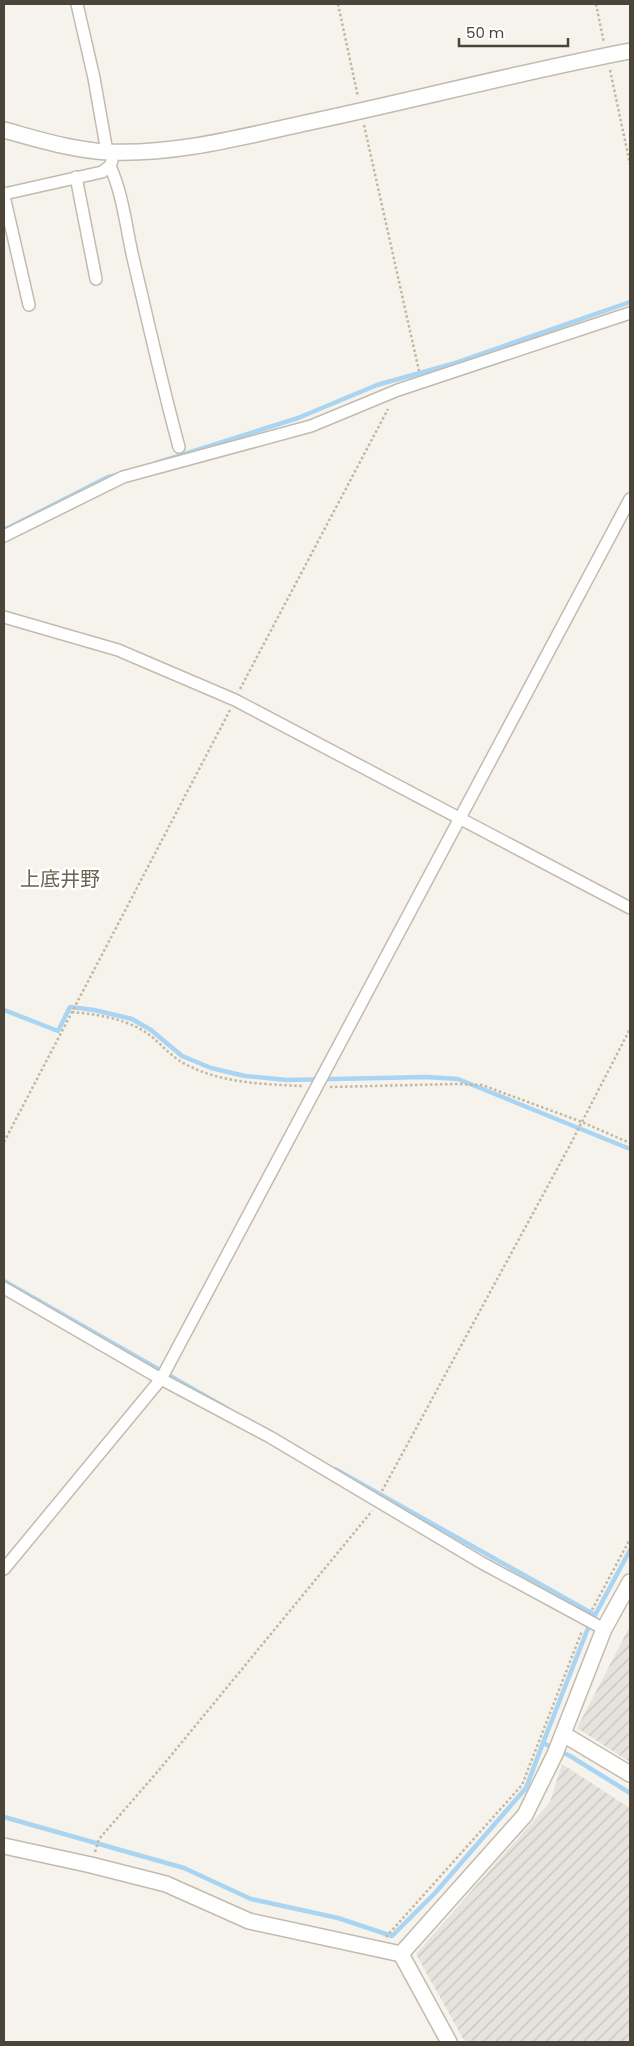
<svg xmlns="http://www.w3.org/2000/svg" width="634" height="2046" font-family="Poppins,'Noto Sans JP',sans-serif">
  <defs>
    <pattern id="industrial-furrows" width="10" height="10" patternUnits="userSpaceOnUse" patternTransform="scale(1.25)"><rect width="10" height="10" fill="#e6e2dd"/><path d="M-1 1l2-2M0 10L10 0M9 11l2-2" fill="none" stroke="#c7c3be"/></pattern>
  </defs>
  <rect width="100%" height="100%" fill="#f6f3ec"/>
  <g fill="url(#industrial-furrows)">
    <polygon points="630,1626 630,1762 577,1728"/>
    <polygon points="562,1764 630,1808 630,2042 465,2042 416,1954 550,1802"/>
  </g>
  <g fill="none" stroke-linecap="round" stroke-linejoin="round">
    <g stroke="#a9d4f2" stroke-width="4.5">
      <polyline points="156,463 298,418 377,385 452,364 630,302"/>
      <polyline points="4,530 108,477 117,475"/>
      <polyline points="4,1010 58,1031 70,1007 94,1010 132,1019 151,1030 182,1056 211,1068 245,1076 287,1080 426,1077 458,1079 630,1149"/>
      <polyline points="4,1281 228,1409"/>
      <polyline points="335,1469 595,1615"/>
      <polyline points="594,1617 630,1550"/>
      <polyline points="543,1743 590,1623"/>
      <polyline points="4,1817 184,1868 251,1899 338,1918 392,1936 435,1893 526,1788 543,1743 570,1756 630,1793"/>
    </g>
    <defs>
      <g id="minor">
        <polyline points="77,4 94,78 107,152"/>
        <path d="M 110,166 C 123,195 126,227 133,258 C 148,321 162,385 179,447"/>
        <polyline points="76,177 96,279"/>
        <polyline points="4,194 102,172 110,166 112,161"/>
        <polyline points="4,196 29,305"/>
        <polyline points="4,536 123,477 311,426 398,390 630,313"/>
        <polyline points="4,617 118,650 235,700 630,908"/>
        <polyline points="4,1288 161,1379 270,1437 482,1563 604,1629"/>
        <polyline points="4,1569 161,1379 630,499"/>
      </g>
      <g id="tertiary">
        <path d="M 4,130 C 37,139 72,150 107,152 C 173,155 238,138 301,124 C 411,101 520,72 630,51"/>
        <polyline points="563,1734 630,1774"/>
        <polyline points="4,1846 91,1865 166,1884 249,1921 401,1954 525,1815 555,1754 604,1629 630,1582"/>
        <polyline points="401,1954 449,2042"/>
      </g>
    </defs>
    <use href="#minor" stroke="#c2bbae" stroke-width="14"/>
    <use href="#tertiary" stroke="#c2bbae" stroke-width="18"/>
    <g stroke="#c4b79f" stroke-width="2.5" stroke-dasharray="2.5 2.5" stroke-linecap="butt">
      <polyline points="338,4 358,97"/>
      <polyline points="596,4 604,43"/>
      <polyline points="610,70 630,164"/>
      <polyline points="364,125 419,371"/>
      <polyline points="240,689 388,409"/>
      <path d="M 72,1012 C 94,1014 122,1018 142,1030 C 156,1038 166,1052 180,1061 C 216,1083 261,1084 302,1086"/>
      <polyline points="330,1087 454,1084 482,1085 582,1122 630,1143"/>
      <polyline points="4,1142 230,710"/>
      <polyline points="382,1491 569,1147 630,1029"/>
      <polyline points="592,1610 630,1539"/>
      <polyline points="95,1852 99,1839 159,1770 372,1511"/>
      <polyline points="386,1937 522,1785 582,1631"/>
    </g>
    <use href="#minor" stroke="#fff" stroke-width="11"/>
    <use href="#tertiary" stroke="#fff" stroke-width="15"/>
  </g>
  <g text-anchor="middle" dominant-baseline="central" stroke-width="5" stroke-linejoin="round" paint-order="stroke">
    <g font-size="20" fill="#6e6250" stroke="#fff">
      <text x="60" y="879">上底井野</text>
    </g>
  </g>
  <rect width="634" height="2046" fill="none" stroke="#4b4439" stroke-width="10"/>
  <path d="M459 38v8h109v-8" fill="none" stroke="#4b4439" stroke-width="2.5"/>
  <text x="466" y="38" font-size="15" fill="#4b4439" stroke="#ffffff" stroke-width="4" paint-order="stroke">50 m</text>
</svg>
